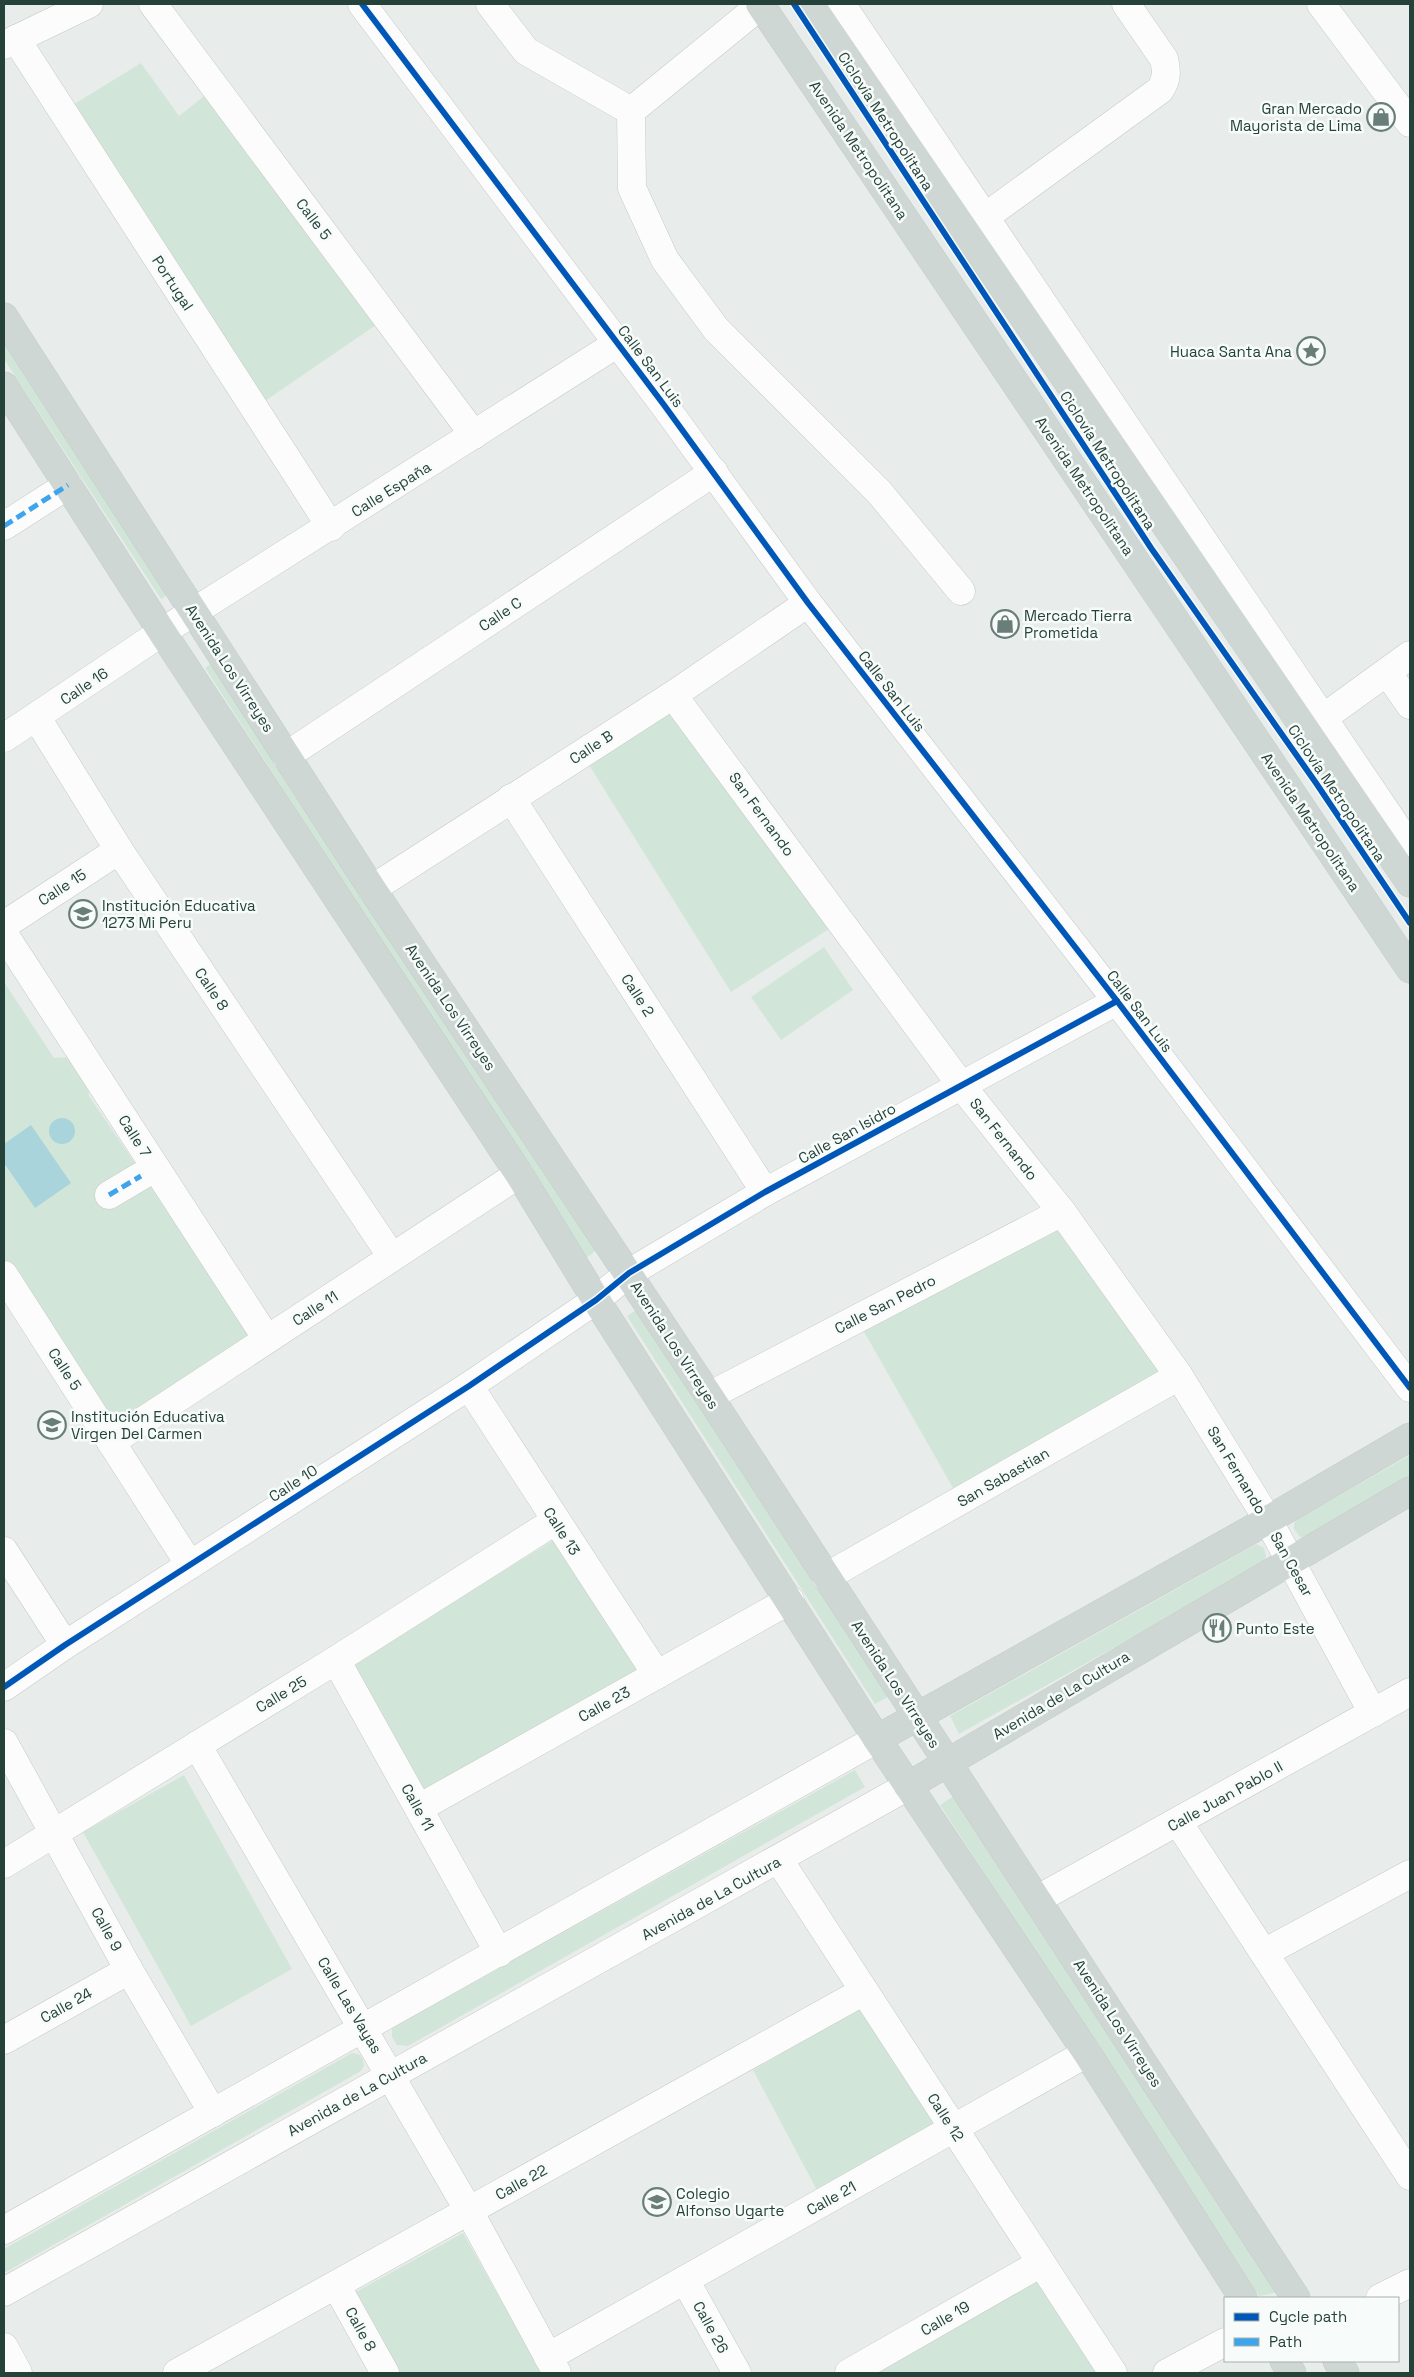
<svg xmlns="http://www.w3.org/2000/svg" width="1414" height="2377" font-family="'Space Grotesk',sans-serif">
  <rect width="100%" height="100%" fill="#e8edeb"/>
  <g fill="#d1e6d8">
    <polygon points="141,63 179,116 208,93 376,325 265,401 71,106"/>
    <polygon points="4,330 176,590 161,599 4,359"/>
    <polygon points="219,658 602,1246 586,1258 205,668"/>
    <polygon points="665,706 832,927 731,992 584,757"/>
    <polygon points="824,947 853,990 781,1040 751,997"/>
    <polygon points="4,982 54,1058 74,1057 87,1075 89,1096 252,1335 112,1427 4,1261"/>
    <polygon points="1060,1224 1163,1371 953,1488 863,1330"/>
    <polygon points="641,1307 893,1694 875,1704 627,1316"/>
    <polygon points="1410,1455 1410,1480 1307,1538 1300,1537 1294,1529 1294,1523 1298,1519"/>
    <polygon points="554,1540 638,1670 423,1793 352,1664"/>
    <polygon points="1256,1544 1264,1548 1266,1556 1264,1564 959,1734 950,1716"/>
    <polygon points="855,1770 865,1787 408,2046 397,2045 392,2037 392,2028"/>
    <polygon points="184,1775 292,1969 191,2026 83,1832"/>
    <polygon points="958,1793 1284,2291 1259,2296 940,1805"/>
    <polygon points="862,2006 938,2127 819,2194 753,2070"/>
    <path d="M 352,2053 C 361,2054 363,2057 364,2066 L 361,2071 L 4,2273 L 4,2249 Z"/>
    <polygon points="463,2233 542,2373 400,2373 354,2293"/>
    <polygon points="1035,2278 1096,2373 865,2373"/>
  </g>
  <g fill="#a9d4db">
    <circle cx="62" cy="1131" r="13"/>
    <polygon points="31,1125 71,1183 35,1208 4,1163 4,1144"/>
  </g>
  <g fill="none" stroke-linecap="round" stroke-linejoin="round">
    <defs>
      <g id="minor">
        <polyline points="153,4 474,435"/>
        <polyline points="362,4 664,405 808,603 1117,1001 1410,1388"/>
        <polyline points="490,4 526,51 631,111"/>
        <polyline points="841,4 1410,847"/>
        <polyline points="1321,4 1410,123"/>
        <polyline points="761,5 631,111 632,188 665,260 716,329 879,492 961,591"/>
        <polyline points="16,39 331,527"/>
        <polyline points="4,45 89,4"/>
        <path d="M 985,217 L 1160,90 C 1167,79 1167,72 1164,59 L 1126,4"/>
        <polyline points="4,526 68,485"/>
        <polyline points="1387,672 1410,705"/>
        <polyline points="673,695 961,1085 1062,1212 1179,1376 1268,1520 1373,1713"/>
        <polyline points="37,718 119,850 392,1257"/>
        <polyline points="1323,718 1410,655"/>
        <polyline points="4,738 162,632 618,343"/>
        <polyline points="286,756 714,472"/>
        <polyline points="511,798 765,1192"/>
        <polyline points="372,889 673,695 808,603"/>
        <polyline points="4,925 119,850"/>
        <polyline points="4,934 267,1339"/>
        <polyline points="109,1195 141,1176"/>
        <polyline points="4,1275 190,1565"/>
        <polyline points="469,1386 657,1675"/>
        <polyline points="709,1396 1062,1212"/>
        <polyline points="111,1442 519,1174"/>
        <polyline points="4,1551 65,1645"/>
        <polyline points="826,1577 1179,1376"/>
        <polyline points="336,1660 499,1953"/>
        <polyline points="4,1687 65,1645 469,1386 596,1300 629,1273 765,1192 1117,1001"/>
        <polyline points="4,1743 129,1970 213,2113"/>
        <polyline points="197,1745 469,2211 557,2373"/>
        <polyline points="419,1808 790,1600"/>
        <polyline points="1178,1822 1410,2176"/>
        <polyline points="779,1860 1113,2373"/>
        <polyline points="4,1864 336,1660 555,1521"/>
        <polyline points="1038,1899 1410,1692"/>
        <polyline points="1264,1953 1410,1874"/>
        <polyline points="4,2040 129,1970"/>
        <polyline points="4,2230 877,1739"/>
        <polyline points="685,2280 737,2373"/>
        <polyline points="336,2285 385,2373"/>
        <polyline points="4,2292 908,1786"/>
        <polyline points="1380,2298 1410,2283"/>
        <polyline points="4,2347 18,2373"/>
        <polyline points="548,2357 1087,2053"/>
        <polyline points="177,2373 864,1991"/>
        <polyline points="849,2373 1041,2263"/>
        <polyline points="1167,2373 1225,2342"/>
      </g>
      <g id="major">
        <polyline points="760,4 1410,969"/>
        <polyline points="810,4 1410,883"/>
        <polyline points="4,317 372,889 709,1396 1296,2298"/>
        <polyline points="4,386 162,632 519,1174 596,1300 877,1739 1087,2053 1243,2298"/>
        <polyline points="877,1739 1268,1520 1410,1437"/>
        <polyline points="908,1786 1410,1491"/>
        <polyline points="1284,2361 1292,2373"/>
        <polyline points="1337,2361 1345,2373"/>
      </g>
    </defs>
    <use href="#minor" stroke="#c5cac8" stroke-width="29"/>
    <use href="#major" stroke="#c3ccc9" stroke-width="29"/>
    <use href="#minor" stroke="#fcfcfc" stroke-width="28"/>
    <use href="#major" stroke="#cfd7d5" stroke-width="28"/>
    <g stroke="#3ea4ec" stroke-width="5" stroke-dasharray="10 5" stroke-linecap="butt">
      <polyline points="4,526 68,485"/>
      <polyline points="109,1195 141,1176"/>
    </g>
    <defs>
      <g id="cycleway">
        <polyline points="362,4 664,405 808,603 1117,1001 1410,1388"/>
        <polyline points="794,4 1151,548 1316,783 1410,923"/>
        <polyline points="4,1687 65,1645 469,1386 596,1300 629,1273 765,1192 1117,1001"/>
      </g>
    </defs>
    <use href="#cycleway" stroke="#f7fbf9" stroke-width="9"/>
    <use href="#cycleway" stroke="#0057b8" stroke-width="6"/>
  </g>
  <defs>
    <symbol id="shop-ring" viewBox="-11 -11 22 22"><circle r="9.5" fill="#f7fbf9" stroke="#697e78" stroke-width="1.5"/><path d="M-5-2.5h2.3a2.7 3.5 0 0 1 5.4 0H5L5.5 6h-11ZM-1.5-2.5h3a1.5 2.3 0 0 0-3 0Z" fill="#697e78"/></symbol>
    <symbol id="sight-ring" viewBox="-11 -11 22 22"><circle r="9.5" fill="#f7fbf9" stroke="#697e78" stroke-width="1.5"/><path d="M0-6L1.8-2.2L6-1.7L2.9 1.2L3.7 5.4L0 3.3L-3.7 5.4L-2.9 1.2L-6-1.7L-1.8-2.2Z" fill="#697e78"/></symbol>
    <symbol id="school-ring" viewBox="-11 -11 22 22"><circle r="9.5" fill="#f7fbf9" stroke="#697e78" stroke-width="1.5"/><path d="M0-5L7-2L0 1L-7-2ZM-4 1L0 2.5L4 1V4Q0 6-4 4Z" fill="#697e78"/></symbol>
    <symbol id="restaurant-ring" viewBox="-11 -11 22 22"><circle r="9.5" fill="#f7fbf9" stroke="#697e78" stroke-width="1.5"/><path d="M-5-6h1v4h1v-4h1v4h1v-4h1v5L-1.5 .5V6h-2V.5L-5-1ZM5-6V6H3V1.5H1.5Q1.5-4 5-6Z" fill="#697e78"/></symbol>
  </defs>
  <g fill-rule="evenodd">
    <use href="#shop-ring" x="1365" y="101" width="32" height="32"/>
    <use href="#sight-ring" x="1295" y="335" width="32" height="32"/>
    <use href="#shop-ring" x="989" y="608" width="32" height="32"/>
    <use href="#school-ring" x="67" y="898" width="32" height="32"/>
    <use href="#school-ring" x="36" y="1409" width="32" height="32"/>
    <use href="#restaurant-ring" x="1201" y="1612" width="32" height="32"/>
    <use href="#school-ring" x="641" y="2186" width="32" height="32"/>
  </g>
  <g text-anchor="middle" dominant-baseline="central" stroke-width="5" stroke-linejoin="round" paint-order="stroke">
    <g font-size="15" fill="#24423a" stroke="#f7fbf9" text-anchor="start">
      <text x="1362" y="108" text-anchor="end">Gran Mercado<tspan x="1362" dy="17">Mayorista de Lima</tspan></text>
      <text x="1292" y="351" text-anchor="end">Huaca Santa Ana</text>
      <text x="1024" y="615">Mercado Tierra<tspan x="1024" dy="17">Prometida</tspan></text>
      <text x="102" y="905">Institución Educativa<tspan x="102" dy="17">1273 Mi Peru</tspan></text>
      <text x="71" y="1416">Institución Educativa<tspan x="71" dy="17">Virgen Del Carmen</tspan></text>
      <text x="1236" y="1628">Punto Este</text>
      <text x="676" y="2193">Colegio<tspan x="676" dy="17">Alfonso Ugarte</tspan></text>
    </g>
    <g font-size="15" fill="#24423a" stroke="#f7fbf9">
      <text transform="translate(886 121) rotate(57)">Ciclovía Metropolitana</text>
      <text transform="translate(859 150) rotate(56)">Avenida Metropolitana</text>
      <text transform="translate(314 219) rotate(53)">Calle 5</text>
      <text transform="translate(173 283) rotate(57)">Portugal</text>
      <text transform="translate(651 366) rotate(53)">Calle San Luis</text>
      <text transform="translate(1108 460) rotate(57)">Ciclovía Metropolitana</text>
      <text transform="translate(1085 486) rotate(56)">Avenida Metropolitana</text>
      <text transform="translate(391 489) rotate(-32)">Calle España</text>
      <text transform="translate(500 614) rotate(-34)">Calle C</text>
      <text transform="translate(230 668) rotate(57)">Avenida Los Virreyes</text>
      <text transform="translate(84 686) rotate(-34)">Calle 16</text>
      <text transform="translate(892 691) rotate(52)">Calle San Luis</text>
      <text transform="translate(591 747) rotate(-33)">Calle B</text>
      <text transform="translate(1337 793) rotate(56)">Ciclovía Metropolitana</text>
      <text transform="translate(762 814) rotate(54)">San Fernando</text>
      <text transform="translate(1311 822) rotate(56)">Avenida Metropolitana</text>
      <text transform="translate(62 887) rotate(-33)">Calle 15</text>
      <text transform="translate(212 989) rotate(56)">Calle 8</text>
      <text transform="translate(638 995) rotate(57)">Calle 2</text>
      <text transform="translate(451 1007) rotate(56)">Avenida Los Virreyes</text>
      <text transform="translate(1140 1011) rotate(53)">Calle San Luis</text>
      <text transform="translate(847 1133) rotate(-29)">Calle San Isidro</text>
      <text transform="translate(135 1136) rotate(57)">Calle 7</text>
      <text transform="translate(1004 1139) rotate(52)">San Fernando</text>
      <text transform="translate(885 1304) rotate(-27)">Calle San Pedro</text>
      <text transform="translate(315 1308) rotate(-33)">Calle 11</text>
      <text transform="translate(675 1345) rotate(57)">Avenida Los Virreyes</text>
      <text transform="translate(65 1369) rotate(57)">Calle 5</text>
      <text transform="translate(1237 1470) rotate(59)">San Fernando</text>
      <text transform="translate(1003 1477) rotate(-30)">San Sabastian</text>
      <text transform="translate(293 1483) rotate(-33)">Calle 10</text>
      <text transform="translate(562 1531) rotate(57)">Calle 13</text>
      <text transform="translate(1292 1564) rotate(61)">San Cesar</text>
      <text transform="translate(896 1684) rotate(57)">Avenida Los Virreyes</text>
      <text transform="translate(281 1694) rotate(-31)">Calle 25</text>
      <text transform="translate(1061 1695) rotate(-31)">Avenida de La Cultura</text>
      <text transform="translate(604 1704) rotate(-29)">Calle 23</text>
      <text transform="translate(1225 1796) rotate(-29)">Calle Juan Pablo II</text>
      <text transform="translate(418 1807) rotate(61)">Calle 11</text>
      <text transform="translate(711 1898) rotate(-29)">Avenida de La Cultura</text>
      <text transform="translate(107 1929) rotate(61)">Calle 9</text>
      <text transform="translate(66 2005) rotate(-29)">Calle 24</text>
      <text transform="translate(350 2005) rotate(59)">Calle Las Vayas</text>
      <text transform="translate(1118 2023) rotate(57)">Avenida Los Virreyes</text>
      <text transform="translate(357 2094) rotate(-29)">Avenida de La Cultura</text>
      <text transform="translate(946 2117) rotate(57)">Calle 12</text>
      <text transform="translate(521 2182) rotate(-29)">Calle 22</text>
      <text transform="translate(831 2198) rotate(-29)">Calle 21</text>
      <text transform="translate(945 2318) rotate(-30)">Calle 19</text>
      <text transform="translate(711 2327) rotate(61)">Calle 26</text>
      <text transform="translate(361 2329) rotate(61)">Calle 8</text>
    </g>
  </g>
  <rect width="1414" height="2377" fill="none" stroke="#24423a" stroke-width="10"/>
  <rect x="1224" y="2297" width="175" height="65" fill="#f7fbf9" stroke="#a3b1ad"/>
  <rect x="1234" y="2313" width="25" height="8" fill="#0057b8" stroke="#a3b1ad"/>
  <text x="1269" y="2322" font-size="15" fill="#24423a">Cycle path</text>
  <rect x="1234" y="2338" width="25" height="8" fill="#3ea4ec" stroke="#a3b1ad"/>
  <text x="1269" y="2347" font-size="15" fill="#24423a">Path</text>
</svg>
